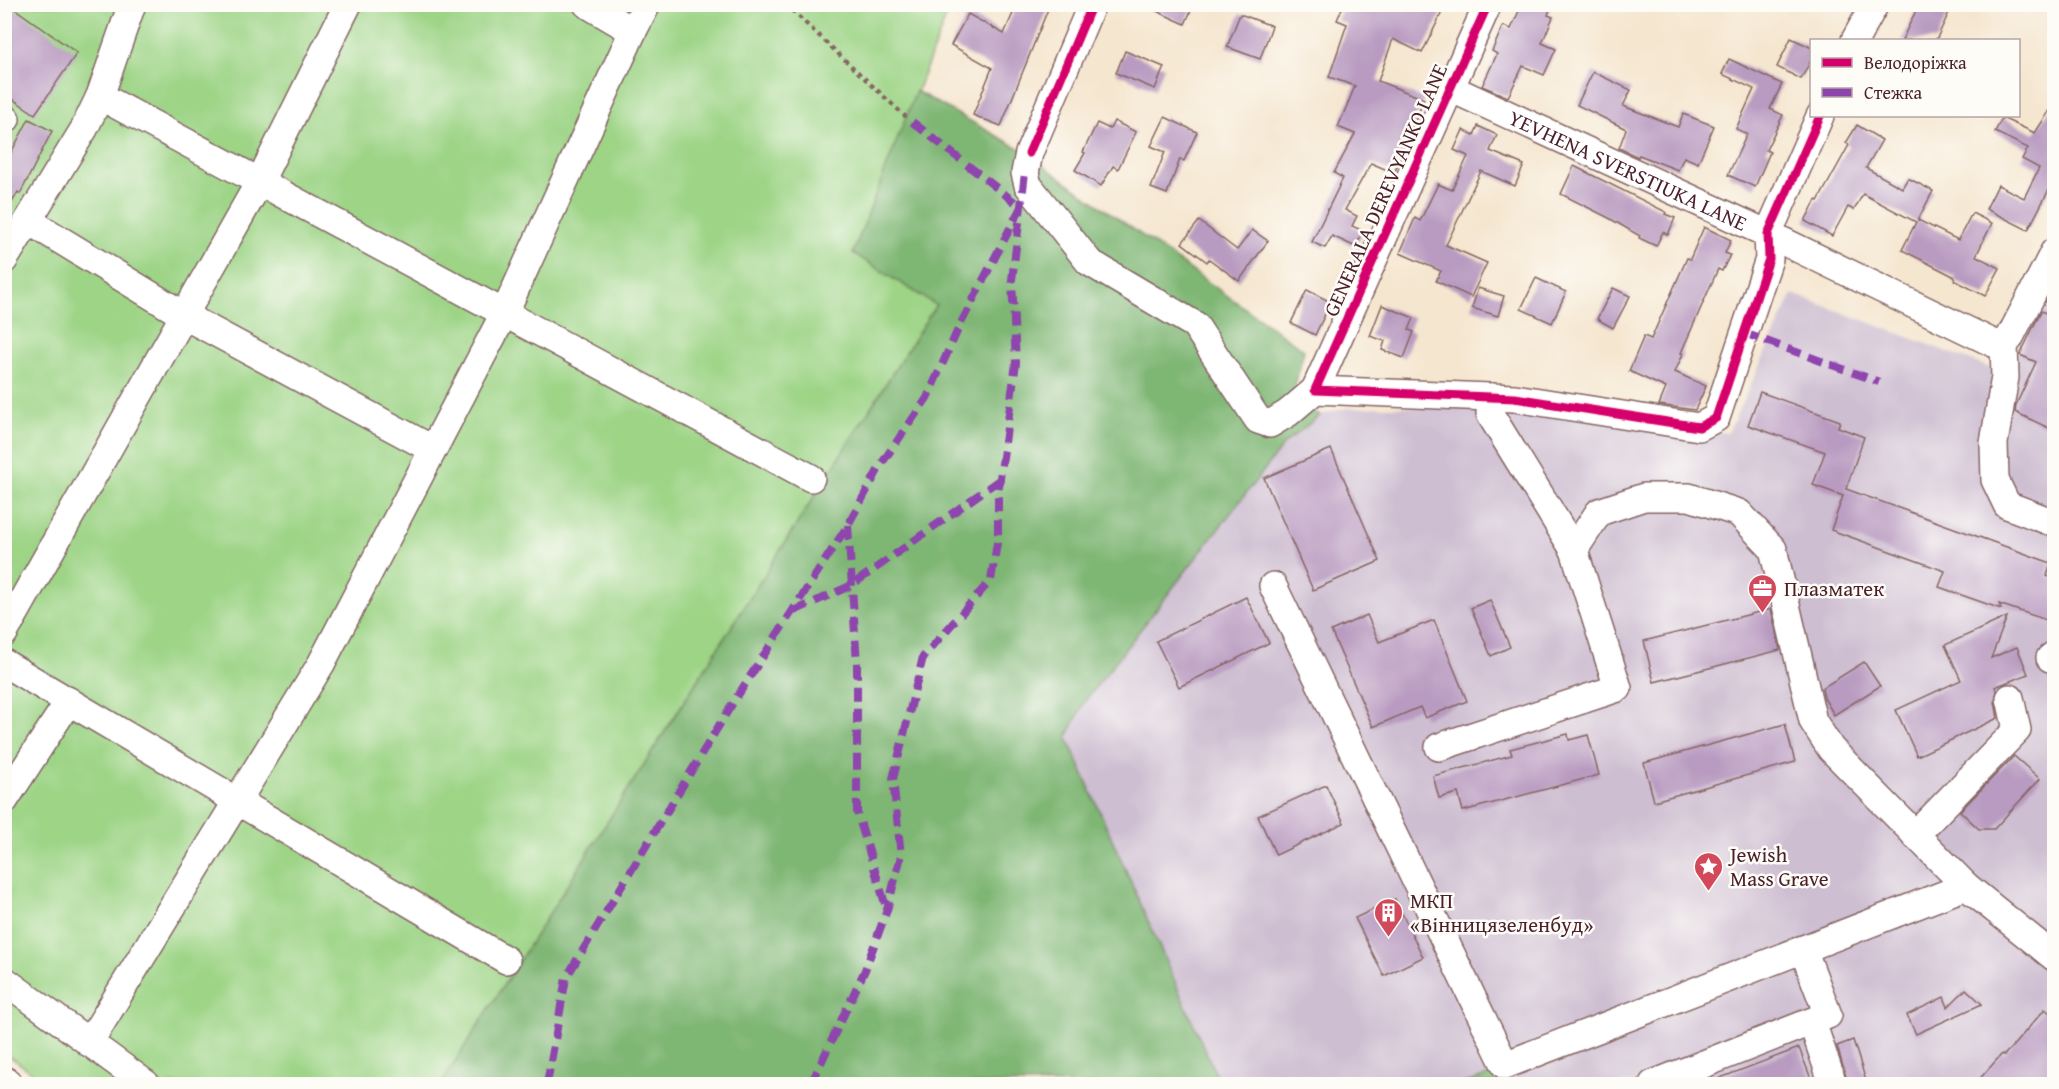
<svg xmlns="http://www.w3.org/2000/svg" width="2059" height="1089" font-family="'Gentium Book Plus',serif">
  <rect width="100%" height="100%" fill="#fdfcf7"/>
  <filter id="ink" filterUnits="userSpaceOnUse"><feTurbulence type="fractalNoise" baseFrequency=".0167" numOctaves="2"/><feDisplacementMap in="SourceGraphic" scale="12" xChannelSelector="R" yChannelSelector="G"/><feConvolveMatrix kernelMatrix="1 2 1 2 8 2 1 2 1" color-interpolation-filters="sRGB"/></filter>
  <filter id="wash" filterUnits="userSpaceOnUse"><feTurbulence type="fractalNoise" baseFrequency=".008" numOctaves="4" result="noise"/><feDisplacementMap in="SourceGraphic" scale="24" xChannelSelector="R" yChannelSelector="G"/><feGaussianBlur stdDeviation="1.35" result="paint"/><feColorMatrix in="noise" values="0 0 0 0 0 0 0 0 0 0 0 0 0 0 0 0 0 1.4 0 .05"/><feComposite in="paint" operator="in"/></filter>
  <g filter="url(#wash)">
    <rect width="100%" height="100%" fill="#f5e6cf"/>
    <polygon fill="#cebed1" points="2054,279 2054,1084 1498,1084 1493,1074 1462,1084 1220,1084 1067,737 1085,701 1285,443 1320,415 1346,408 1475,405 1728,433 1793,294 2007,374"/>
    <polygon fill="#9dd486" stroke="#747a58" stroke-width="1.5" points="5,5 951,5 853,253 936,305 441,1084 48,1084 5,1053"/>
    <g fill="#7eb673" stroke="#646a4f" stroke-width="1.5">
      <polygon points="916,91 1017,147 1304,350 1292,398 1320,415 1285,443 1261,474 1085,701 1067,737 1220,1084 441,1084 936,305 853,253"/>
      <polygon points="1494,1074 1498,1084 1462,1084"/>
    </g>
    <g id="blocks">
      <g fill="#b99bc1">
        <polygon points="4,4 8,4 77,53 35,114 4,93"/>
        <polygon points="1017,4 1050,4 1001,126 973,115 992,68 951,45 968,14 1004,34"/>
        <polygon points="1141,4 1194,4 1185,24"/>
        <polygon points="1344,4 1432,4 1443,10 1422,53 1393,39 1378,81 1424,99 1394,173 1371,163 1345,210 1357,216 1352,226 1363,231 1356,247 1332,236 1325,248 1312,242 1343,178 1334,173 1355,134 1338,127 1355,86 1329,77 1347,24 1337,20"/>
        <polygon points="1522,4 1552,4 1548,15 1553,17 1542,43 1556,49 1544,75 1523,66 1508,97 1482,86 1497,54 1492,51 1503,26 1511,29"/>
        <polygon points="1919,4 1953,4 1936,40 1902,40"/>
        <polygon points="1240,14 1272,26 1260,59 1227,47"/>
        <polygon points="1791,38 1812,48 1812,58 1801,79 1777,67"/>
        <polygon points="1125,51 1164,67 1155,89 1116,73"/>
        <polygon points="1729,59 1782,84 1770,109 1783,115 1766,150 1770,152 1755,187 1728,175 1747,134 1736,129 1754,89 1722,74"/>
        <polygon points="1593,72 1631,90 1623,106 1678,127 1683,114 1714,126 1698,163 1684,157 1678,170 1639,155 1638,157 1619,148 1626,129 1577,105"/>
        <polygon points="2055,102 2055,178 2028,230 1986,209 1998,185 2024,198 2039,168 2022,159 2028,148 1995,132 2002,118 2035,133"/>
        <polygon points="1165,117 1197,132 1184,161 1180,159 1167,194 1151,188 1165,152 1151,146"/>
        <polygon points="29,119 52,131 20,194 18,192 4,216 4,166"/>
        <polygon points="1114,121 1136,132 1118,169 1113,166 1101,186 1075,170 1085,153 1083,152 1097,123 1110,129"/>
        <polygon points="1857,125 1882,140 1866,168 1902,188 1908,178 1933,191 1918,220 1958,240 1972,213 1992,223 1976,256 2000,268 1985,296 1954,280 1955,277 1902,250 1916,222 1863,194 1854,210 1848,207 1832,236 1805,221 1816,200 1818,201 1849,145 1846,143"/>
        <polygon points="1478,126 1497,135 1490,151 1524,165 1515,186 1481,171 1446,245 1487,263 1471,297 1436,281 1441,271 1400,253 1415,218 1420,221 1438,184 1452,190 1468,156 1454,150 1463,130 1474,135"/>
        <polygon points="1574,166 1666,212 1665,214 1675,218 1668,235 1663,232 1656,246 1639,238 1640,236 1609,218 1561,194"/>
        <polygon points="1199,221 1237,250 1252,230 1268,241 1239,281 1209,259 1207,262 1182,243"/>
        <polygon points="1704,227 1731,240 1725,253 1730,255 1722,271 1718,269 1681,353 1683,354 1675,372 1706,386 1695,410 1659,405 1666,388 1629,371 1644,336 1651,339 1687,258 1690,259"/>
        <polygon points="1536,278 1566,292 1552,323 1521,309"/>
        <polygon points="1478,288 1504,296 1498,316 1472,308"/>
        <polygon points="1613,288 1630,296 1613,328 1597,319"/>
        <polygon points="1307,290 1331,302 1315,335 1291,323"/>
        <polygon points="1382,305 1414,318 1409,330 1414,332 1404,358 1382,350 1385,341 1370,336"/>
        <polygon points="2041,311 2055,317 2055,431 2015,412 2016,405 2036,362 2020,355"/>
        <polygon points="1760,392 1840,421 1838,427 1864,437 1846,489 2051,563 2047,576 2055,579 2055,623 1999,604 2001,609 1939,587 1945,571 1831,530 1843,496 1813,485 1825,452 1748,425"/>
        <polygon points="1331,449 1380,561 1313,590 1264,478"/>
        <polygon points="1246,597 1269,643 1179,687 1156,641"/>
        <polygon points="1490,600 1510,647 1491,656 1471,608"/>
        <polygon points="1771,609 1780,650 1654,682 1644,641"/>
        <polygon points="1367,615 1379,642 1434,620 1467,701 1425,718 1420,707 1373,727 1331,631"/>
        <polygon points="2007,617 1991,658 2017,647 2028,674 1995,687 1997,691 1995,701 1998,718 1917,756 1896,710 1961,680 1945,645"/>
        <polygon points="1864,662 1880,686 1834,715 1824,698 1822,688"/>
        <polygon points="1785,724 1795,762 1654,801 1644,763"/>
        <polygon points="1568,734 1569,740 1588,735 1599,775 1463,811 1458,793 1439,798 1433,776 1512,755 1510,749"/>
        <polygon points="2014,756 2040,779 1994,829 1979,829 1960,811"/>
        <polygon points="1326,785 1344,823 1276,855 1258,816"/>
        <polygon points="1395,899 1423,957 1384,976 1355,918"/>
        <polygon points="1966,989 1982,1004 1916,1034 1907,1015 1944,997 1948,1007"/>
        <polygon points="2045,1009 2055,1017 2055,1084 1975,1084 2002,1054 2004,1055 2011,1048"/>
        <polygon points="1853,1040 1867,1084 1848,1084 1837,1046"/>
        <polygon points="1799,1048 1813,1084 1707,1084 1707,1083"/>
      </g>
    </g>
  </g>
  <g filter="url(#ink)">
    <use href="#blocks" fill-opacity="0" stroke="#866564" stroke-width="1.5"/>
    <g fill="none" stroke-linecap="round" stroke-linejoin="round">
      <defs>
        <g id="minor">
          <polyline points="587,4 633,31"/>
          <polyline points="1092,4 1029,153 1025,173 1028,185 1089,262 1195,325 1258,420 1270,424 1288,413 1315,390 1488,4"/>
          <polyline points="1855,40 1875,4"/>
          <path id="s1" d="M 1450,88 L 1768,234 L 1993,343 L 2004,344 L 2009,339 L 2054,252"/>
          <polyline points="100,96 811,478"/>
          <polyline points="4,117 6,119"/>
          <polyline points="29,221 185,316 432,449"/>
          <polyline points="4,260 84,129 100,96 132,4"/>
          <polyline points="2004,344 2005,377 1994,443 1995,480 2007,505 2054,523"/>
          <polyline points="1315,390 1515,398 1699,427 1716,418 1769,259 1768,234 1820,116"/>
          <polyline points="1574,550 1599,512 1644,497 1689,497 1739,513 1773,549 1813,721 1831,749 1966,886 2054,957"/>
          <polyline points="1273,586 1505,1065 1966,886"/>
          <polyline points="4,633 260,181 348,4"/>
          <polyline points="2050,658 2054,655"/>
          <polyline points="4,663 506,960"/>
          <polyline points="1439,747 1618,688 1574,550 1490,414 1491,397"/>
          <polyline points="4,801 69,701"/>
          <polyline points="1915,835 2017,730 2010,698"/>
          <polyline points="4,980 146,1084"/>
          <polyline points="1812,1022 1833,1084"/>
          <polyline points="89,1043 321,664 505,312 633,31 647,4"/>
          <polyline points="1653,1084 1828,1015 1803,949"/>
        </g>
        <polyline id="major" points="4,1084 5,1084"/>
      </defs>
      <use href="#minor" stroke="#866564" stroke-width="30"/>
      <use href="#major" stroke="#866564" stroke-width="36"/>
      <polyline stroke="#866564" stroke-width="4" stroke-dasharray="4.5 4.5" stroke-linecap="butt" points="785,4 906,117"/>
      <use href="#minor" stroke="#fff" stroke-width="27"/>
      <use href="#major" stroke="#fff" stroke-width="33"/>
      <g stroke="#8e44ad" stroke-width="8" stroke-dasharray="15 8" stroke-linecap="butt">
        <polyline points="1744,333 1879,382"/>
        <polyline points="848,525 857,664 857,812 887,910"/>
        <polyline points="794,611 852,585 999,480"/>
        <polyline points="547,1084 566,978 729,709 848,525 882,463 927,398 960,325 1021,207 906,117"/>
        <polyline points="811,1084 865,970 887,910 901,856 893,779 923,657 991,580 998,537 998,493 1016,363 1012,280 1025,173"/>
      </g>
      <defs>
        <g id="cycleway">
          <polyline points="1488,4 1315,390 1515,398 1699,427 1716,418 1769,259 1768,234 1820,116"/>
          <polyline points="1029,153 1092,4"/>
        </g>
      </defs>
      <use href="#cycleway" stroke="#fdfcf7" stroke-width="13"/>
      <use href="#cycleway" stroke="#d6006c" stroke-width="9"/>
    </g>
  </g>
  <defs>
    <symbol id="office-pin" viewBox="-11 -11 22 30"><path d="M0 17L-7.5 6A9.5 9.5 0 1 1 7.5 6Z" fill="#d1495b" stroke="#fdfcf7"/><path d="M-6-3h4V-5.5h4V-3h4V5H-6ZM-1-4.5V-3h2v-1.5ZM-6 0V1H6V0Z" fill="#fff"/></symbol>
    <symbol id="sight-pin" viewBox="-11 -11 22 30"><path d="M0 17L-7.5 6A9.5 9.5 0 1 1 7.5 6Z" fill="#d1495b" stroke="#fdfcf7"/><path d="M0-6L1.8-2.2L6-1.7L2.9 1.2L3.7 5.4L0 3.3L-3.7 5.4L-2.9 1.2L-6-1.7L-1.8-2.2Z" fill="#fff"/></symbol>
    <symbol id="building-pin" viewBox="-11 -11 22 30"><path d="M0 17L-7.5 6A9.5 9.5 0 1 1 7.5 6Z" fill="#d1495b" stroke="#fdfcf7"/><path d="M-4-6H4V6H1V3H-1V6H-4ZM-2.5-4.3h1.7v1.8h-1.7ZM.8-4.3h1.7v1.8H.8ZM-2.5-1h1.7V.8h-1.7ZM.8-1h1.7V.8H.8Z" fill="#fff"/></symbol>
  </defs>
  <g fill-rule="evenodd">
    <use href="#office-pin" x="1746" y="572" width="33" height="45"/>
    <use href="#sight-pin" x="1692" y="850" width="33" height="45"/>
    <use href="#building-pin" x="1372" y="896" width="33" height="45"/>
  </g>
  <g text-anchor="middle" dominant-baseline="central" stroke-width="5" stroke-linejoin="round" paint-order="stroke">
    <g font-size="21" fill="#4a1f2b" stroke="#fdfcf7">
      <text stroke="none"><textPath href="#s1" startOffset="196">YEVHENA SVERSTIUKA LANE</textPath></text>
      <text transform="translate(1385 190) rotate(-66)">GENERALA DEREVYANKO LANE</text>
    </g>
    <g font-size="21" fill="#4a1f2b" stroke="#fdfcf7" text-anchor="start">
      <text x="1784" y="588">Плазматек</text>
      <text x="1730" y="854">Jewish<tspan x="1730" dy="24">Mass Grave</tspan></text>
      <text x="1410" y="900">МКП<tspan x="1410" dy="24">«Вінницязеленбуд»</tspan></text>
    </g>
  </g>
  <rect width="2059" height="1089" fill="none" stroke="#fdfcf7" stroke-width="24"/>
  <rect x="1810" y="39" width="210" height="78" fill="#fdfcf7" stroke="#b5a4a5" stroke-width="1.5"/>
  <rect x="1822" y="58" width="30" height="9" fill="#d6006c" stroke="#b5a4a5" stroke-width="1.5"/>
  <text x="1864" y="69" font-size="18" fill="#4a1f2b">Велодоріжка</text>
  <rect x="1822" y="88" width="30" height="9" fill="#8e44ad" stroke="#b5a4a5" stroke-width="1.5"/>
  <text x="1864" y="99" font-size="18" fill="#4a1f2b">Стежка</text>
</svg>
